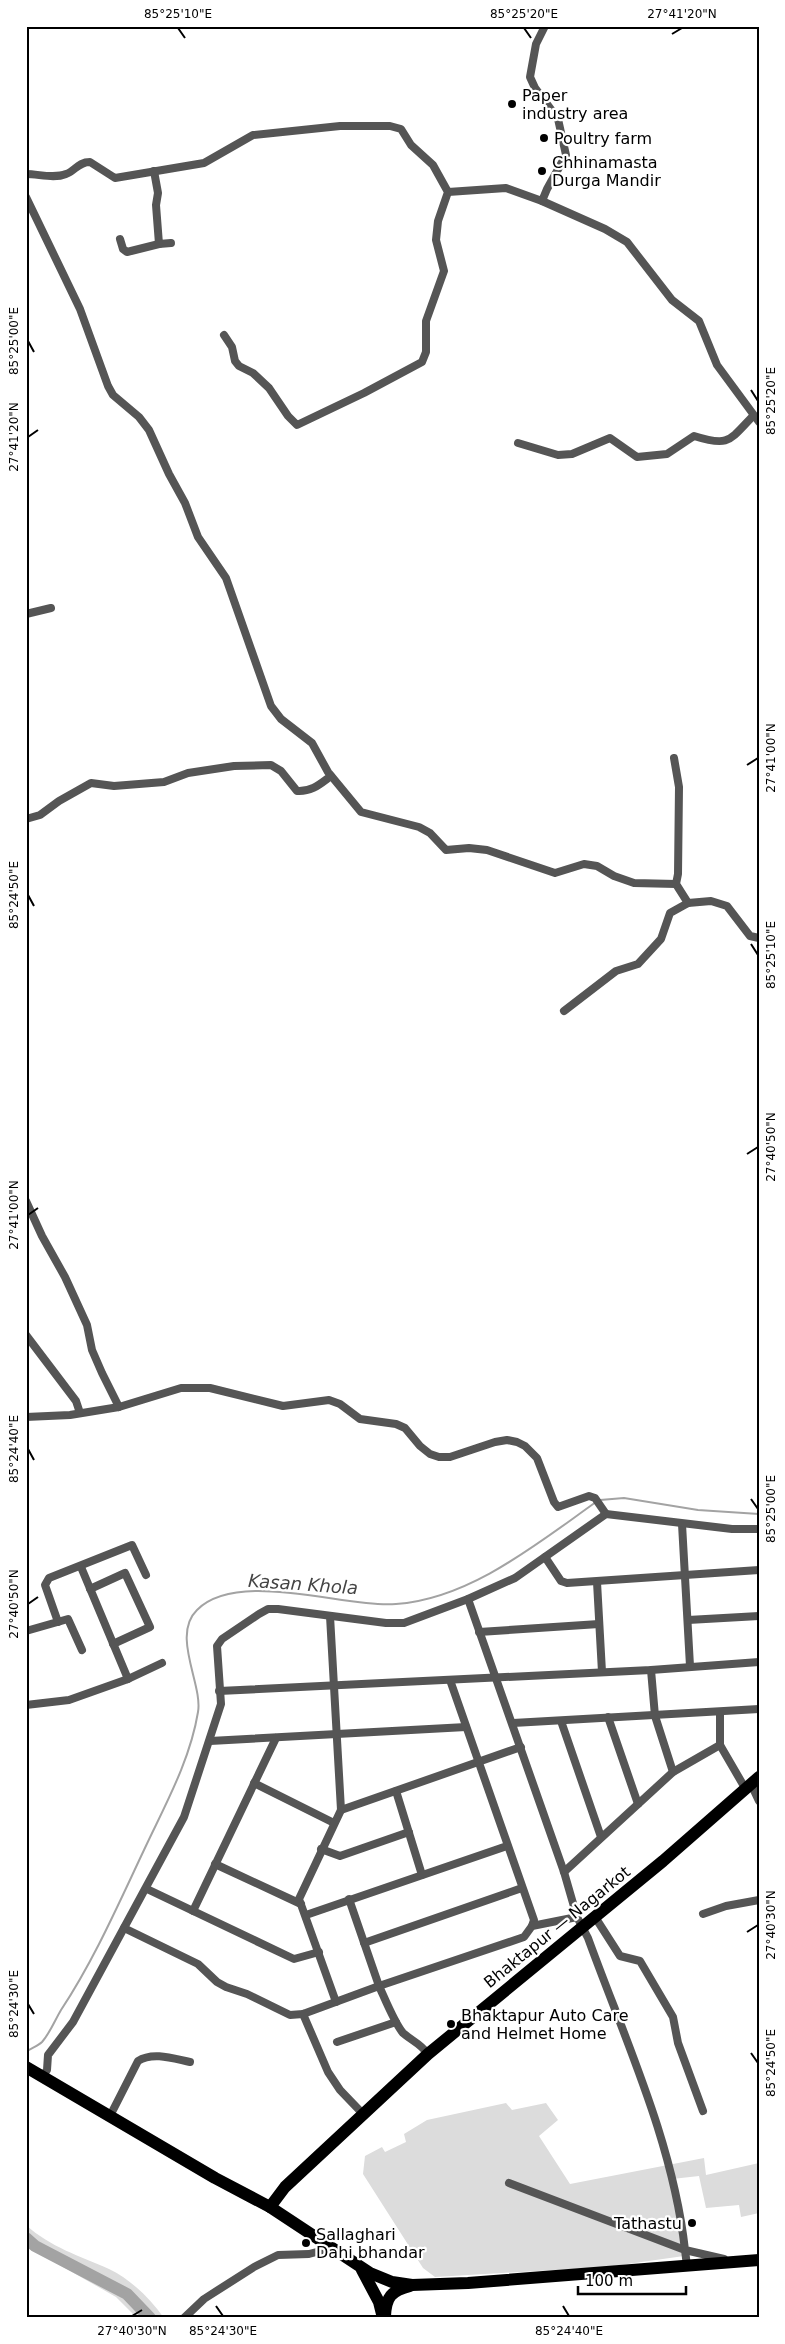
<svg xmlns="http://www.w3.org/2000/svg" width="785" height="2344" font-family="'DejaVu Sans',sans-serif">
  <rect width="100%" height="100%" fill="#fff"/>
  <g fill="#dcdcdc">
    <polygon points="506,2103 512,2110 546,2103 558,2120 539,2136 570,2184 704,2158 706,2175 759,2163 759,2213 741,2217 739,2205 706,2208 699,2176 672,2179 684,2256 606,2267 435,2277 423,2268 363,2174 365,2156 382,2147 385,2152 406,2142 404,2134 427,2120"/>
    <path d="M 26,2225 C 50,2247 80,2256 109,2269 C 130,2279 150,2298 164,2318 L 137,2318 L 116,2297 L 26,2246 Z"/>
  </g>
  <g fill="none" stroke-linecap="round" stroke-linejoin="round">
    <g stroke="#a3a3a3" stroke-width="2">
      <polyline points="600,1500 624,1498 698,1510 759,1514"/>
      <path d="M 26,2052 C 31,2048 38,2046 42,2042 C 50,2033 55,2020 61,2010 C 94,1960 118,1905 144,1850 C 165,1805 190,1761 198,1712 C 203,1685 171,1635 197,1610 C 238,1569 344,1608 396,1604 C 470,1599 538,1543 596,1502"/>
    </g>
    <polyline stroke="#a3a3a3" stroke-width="12" points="26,2238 35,2246 127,2294 150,2318"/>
    <g stroke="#555" stroke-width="8">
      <polyline points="154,171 158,193 156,205 159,244 171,243"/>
      <path d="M 26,174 C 39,174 54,179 66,174 C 75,171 78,162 90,162 L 115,178 L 204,163 L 253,135 L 340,126 L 390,126 L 401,129 L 411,145 L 433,165 L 448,192 L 438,221 L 436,240 L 444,271 L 426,321 L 426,352 L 422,362 L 364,393 L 297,425 L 288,416 L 269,388 L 253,373 L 239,366 L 235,361 L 232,347 L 224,335"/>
      <polyline points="448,192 506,188 542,201 605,229 627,242 672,300 699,321 717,365 759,422"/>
      <polyline points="26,197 80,309 108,386 113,395 139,417 149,430 169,474 185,503 198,537 226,578 271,706 281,719 312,743 328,772 361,812 419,827 430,833 446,850 469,848 487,850 555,873 584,864 597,866 614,876 634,883 676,884"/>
      <polyline points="542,201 547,189 566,155 558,119 535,88 530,77 536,44 545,26"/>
      <polyline points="120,239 123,249 127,252 159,244"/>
      <path d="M 518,443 L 558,455 L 572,454 L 610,438 L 637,457 L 667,454 L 694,436 C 729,447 729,441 753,416"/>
      <polyline points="26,614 51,608"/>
      <polyline points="674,758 679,787 678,874 676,884 688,903"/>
      <path d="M 26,819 L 40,815 L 59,801 L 91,783 L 114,786 L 164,782 L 188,773 L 234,766 L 271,765 L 281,771 L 297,791 C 312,792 320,784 331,776"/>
      <polyline points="564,1011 616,971 638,964 661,939 670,913 688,903 711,901 727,906 750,936 759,938"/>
      <polyline points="26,1201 42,1236 65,1277 87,1325 92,1350 102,1373 119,1407"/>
      <polyline points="26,1335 76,1401 80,1413"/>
      <polyline points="26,1417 70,1415 119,1407 181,1388 210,1388 283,1406 329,1400 340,1404 360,1419 396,1424 405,1428 420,1446 430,1454 439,1457 450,1457 495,1442 507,1440 517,1442 525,1446 537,1458 554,1502 558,1507 589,1496 595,1498 606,1514"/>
      <polyline points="682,1524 690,1666"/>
      <polyline points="545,1557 561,1581 567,1583 759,1570"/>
      <polyline points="81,1567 128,1679"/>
      <polyline points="597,1582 602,1672"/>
      <polyline points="90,1589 125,1573 150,1627 113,1644"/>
      <path d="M 468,1599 L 564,1872 L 577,1917 L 588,1938 C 625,2040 673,2142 685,2250 L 724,2259"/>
      <polyline points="330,1616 341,1810 521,1747"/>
      <polyline points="688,1620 759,1616"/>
      <polyline points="58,1622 45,1585 49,1578 132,1545 146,1575"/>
      <polyline points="26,1631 68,1619 82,1650"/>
      <polyline points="479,1632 599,1624"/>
      <polyline points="651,1670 655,1716 673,1772"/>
      <polyline points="450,1680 534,1920 532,1926"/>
      <polyline points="219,1691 651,1670 759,1662"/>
      <polyline points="26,1705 69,1700 128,1679 162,1663"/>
      <polyline points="720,1712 720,1745 745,1788"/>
      <polyline points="608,1717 638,1804"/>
      <polyline points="561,1721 601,1837"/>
      <polyline points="513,1723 759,1709"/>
      <polyline points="210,1741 466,1727"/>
      <polyline points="254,1783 334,1823"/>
      <polyline points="751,1784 759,1801"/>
      <polyline points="396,1791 422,1875"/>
      <polyline points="321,1849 340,1856 409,1832"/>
      <polyline points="215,1864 301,1904"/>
      <polyline points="564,1872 673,1772 720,1745"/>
      <polyline points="147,1889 294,1959 319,1952"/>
      <polyline points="349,1899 379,1986 524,1937 532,1926 577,1917"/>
      <polyline points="193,1911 276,1738"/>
      <polyline points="703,1914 726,1906 759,1900"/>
      <polyline points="306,1915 507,1846"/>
      <polyline points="595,1917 620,1956 640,1961 673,2017 678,2043 703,2111"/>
      <path d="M 124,1928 L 198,1964 L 217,1982 L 226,1987 L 247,1994 L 290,2015 L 303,2014 L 379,1986 C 385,1999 395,2024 403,2033 C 412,2041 420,2043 428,2054"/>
      <polyline points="364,1943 522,1888"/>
      <polyline points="336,2002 299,1899 341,1810"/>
      <polyline points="303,2014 328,2072 340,2090 364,2115"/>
      <polyline points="337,2042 396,2022"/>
      <polyline points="42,2077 47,2070 48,2055 73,2022 184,1817 221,1704 217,1646 222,1639 259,1614 268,1609 278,1609 386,1623 404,1623 468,1599 515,1578 606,1514 732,1529 759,1529"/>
      <path d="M 110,2116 L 138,2061 C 153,2051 175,2059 190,2062"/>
      <polyline points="509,2183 685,2250 687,2266"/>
      <polyline points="184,2318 204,2299 254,2267 278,2255 309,2254 332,2248"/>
    </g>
    <g stroke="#000" stroke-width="12">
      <polyline points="26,2067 215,2178 270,2207 370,2273 392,2282 412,2285 468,2283 759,2260"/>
      <polyline points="270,2207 285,2187 428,2054 663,1861 759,1777"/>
      <polyline points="362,2270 379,2302 383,2318"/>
      <path d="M 385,2316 C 386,2297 391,2291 410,2286"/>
    </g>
  </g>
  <path fill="none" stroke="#000" stroke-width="2" d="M 178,28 L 185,38M 524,28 L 531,38M 672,34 L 682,28M 28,341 L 34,352M 751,390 L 758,401M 28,437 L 38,430M 747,765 L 758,758M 28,895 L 34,906M 751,944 L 758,955M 747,1154 L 758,1147M 28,1215 L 38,1208M 28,1449 L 34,1460M 751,1499 L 758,1509M 28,1604 L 38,1597M 747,1932 L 758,1925M 28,2004 L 34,2014M 751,2053 L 758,2063M 216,2306 L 223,2316M 563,2306 L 569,2316M 132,2316 L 142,2310"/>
  <g fill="#000" stroke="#fff" stroke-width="2">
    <circle cx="512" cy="104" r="5"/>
    <circle cx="544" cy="138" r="5"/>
    <circle cx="542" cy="171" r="5"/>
    <circle cx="451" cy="2024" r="5"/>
    <circle cx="692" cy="2223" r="5"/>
    <circle cx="306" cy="2243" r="5"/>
  </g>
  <g text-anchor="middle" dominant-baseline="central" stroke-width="4.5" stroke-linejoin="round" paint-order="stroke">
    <g font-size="16" fill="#000" stroke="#fff" text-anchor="start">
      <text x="522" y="95">Paper<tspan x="522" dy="18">industry area</tspan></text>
      <text x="554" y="138">Poultry farm</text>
      <text x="552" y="162">Chhinamasta<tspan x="552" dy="18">Durga Mandir</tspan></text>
      <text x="461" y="2015">Bhaktapur Auto Care<tspan x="461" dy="18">and Helmet Home</tspan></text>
      <text x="682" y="2223" text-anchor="end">Tathastu</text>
      <text x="316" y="2234">Sallaghari<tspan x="316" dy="18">Dahi bhandar</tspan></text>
    </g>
    <g font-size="16" fill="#000" stroke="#fff">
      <text transform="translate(557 1927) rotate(-39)">Bhaktapur — Nagarkot</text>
    </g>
    <g font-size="18" font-style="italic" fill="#444" stroke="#fff">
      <text transform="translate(303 1584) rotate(4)">Kasan Khola</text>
    </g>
  </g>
  <rect width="785" height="2344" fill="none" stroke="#ffffff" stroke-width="55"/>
  <path d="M578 2286v8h108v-8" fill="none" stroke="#000000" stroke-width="2.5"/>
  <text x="585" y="2286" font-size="15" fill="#000000" stroke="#ffffff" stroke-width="4" paint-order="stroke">100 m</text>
  <rect x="28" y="28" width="730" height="2288" fill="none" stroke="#000" stroke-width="2"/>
  <g font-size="12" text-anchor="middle" fill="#000">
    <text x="178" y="18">85°25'10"E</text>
    <text x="524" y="18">85°25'20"E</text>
    <text x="682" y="18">27°41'20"N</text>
    <text transform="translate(14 341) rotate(-90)" y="4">85°25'00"E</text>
    <text transform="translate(771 401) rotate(-90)" y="4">85°25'20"E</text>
    <text transform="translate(14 437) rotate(-90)" y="4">27°41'20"N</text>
    <text transform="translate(771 758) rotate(-90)" y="4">27°41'00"N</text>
    <text transform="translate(14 895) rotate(-90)" y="4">85°24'50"E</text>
    <text transform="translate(771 955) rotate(-90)" y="4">85°25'10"E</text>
    <text transform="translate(771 1147) rotate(-90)" y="4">27°40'50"N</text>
    <text transform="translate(14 1215) rotate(-90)" y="4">27°41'00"N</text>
    <text transform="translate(14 1449) rotate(-90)" y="4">85°24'40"E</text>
    <text transform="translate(771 1509) rotate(-90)" y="4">85°25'00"E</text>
    <text transform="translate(14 1604) rotate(-90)" y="4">27°40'50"N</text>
    <text transform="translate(771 1925) rotate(-90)" y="4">27°40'30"N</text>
    <text transform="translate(14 2004) rotate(-90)" y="4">85°24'30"E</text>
    <text transform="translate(771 2063) rotate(-90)" y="4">85°24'50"E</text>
    <text x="132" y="2335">27°40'30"N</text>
    <text x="223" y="2335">85°24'30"E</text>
    <text x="569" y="2335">85°24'40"E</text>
  </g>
</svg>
